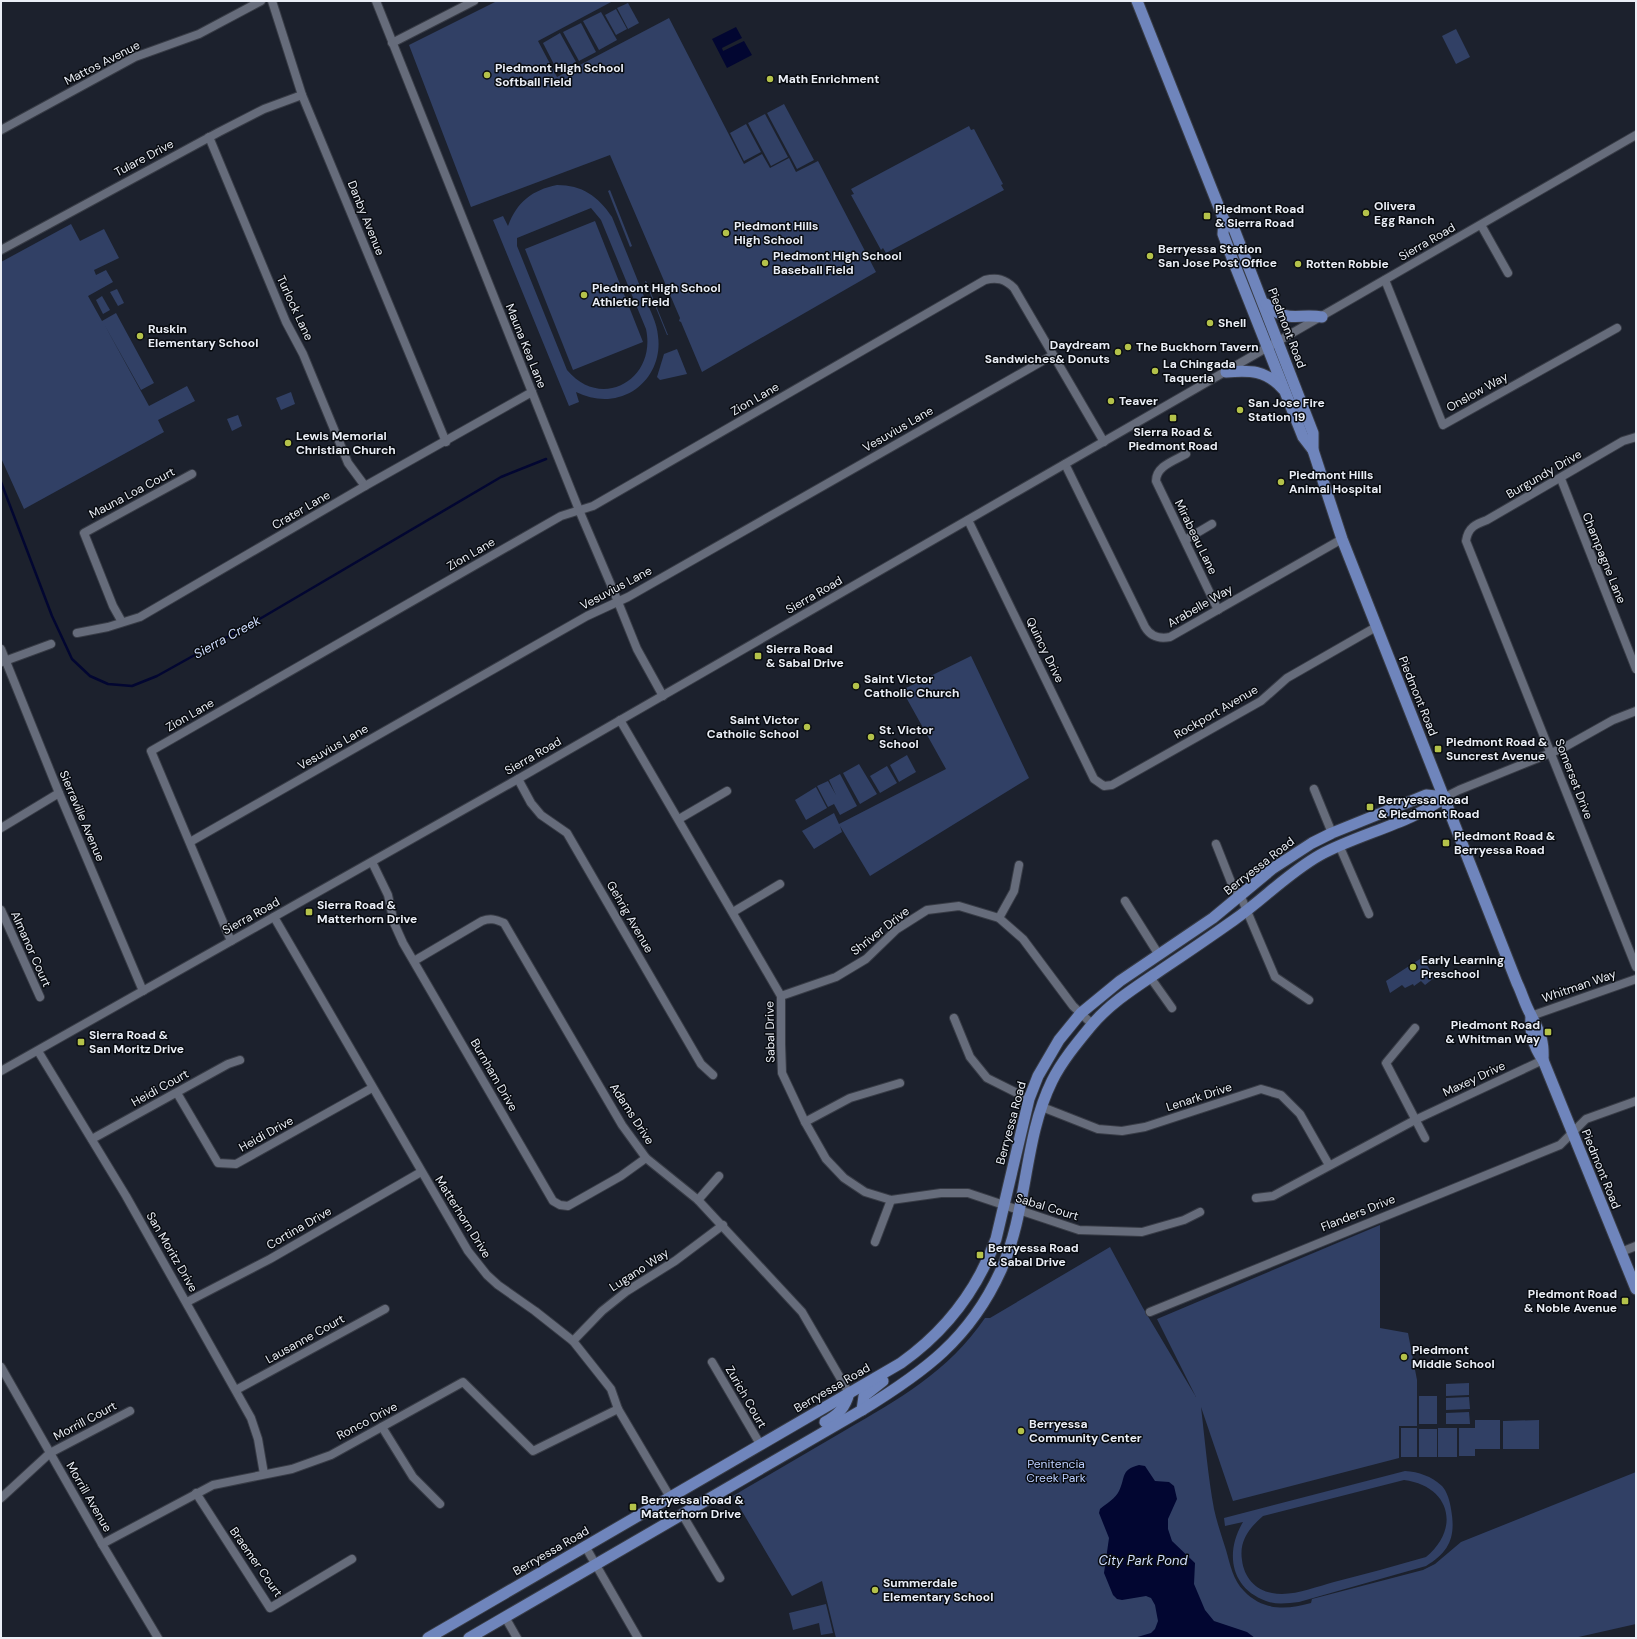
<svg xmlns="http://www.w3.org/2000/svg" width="1637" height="1639" font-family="'DM Sans',sans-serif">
  <rect width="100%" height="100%" fill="#1c212d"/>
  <g fill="#314065" fill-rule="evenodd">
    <polygon points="497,1 613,1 538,41 557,77 669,18 744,164 762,154 770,168 789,158 796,172 818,161 876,272 702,372 681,322 679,321 680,318 610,155 471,207 409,45"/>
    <polygon points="628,3 639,23 628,29 617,8"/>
    <polygon points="616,9 627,29 616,35 605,15"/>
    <polygon points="601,12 617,40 599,50 583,21"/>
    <polygon points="581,23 596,52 579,61 563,32"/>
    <polygon points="1456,29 1470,57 1456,64 1442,36"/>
    <polygon points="560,33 576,62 558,72 543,43"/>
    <polygon points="784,104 814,160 797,169 767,113"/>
    <polygon points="765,114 788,157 771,166 748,123"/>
    <polygon points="746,124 761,152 744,161 730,133"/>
    <polygon points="969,126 971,130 974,129 1003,184 1001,185 1004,190 886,253 883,248 881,250 851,195 854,194 851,189"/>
    <path d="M 557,185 C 582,185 598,196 612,217 C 623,244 634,271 645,299 C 650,310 657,323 658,336 C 661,357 652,379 633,391 C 614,402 595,401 576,392 L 579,402 L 569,406 L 493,220 L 503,216 L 508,226 C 517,202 532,190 557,185 ZM 591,208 L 601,220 L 646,329 C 657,380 601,411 567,370 L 517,246 L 517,238 Z"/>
    <polygon points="610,190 632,246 630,247 608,191"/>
    <polygon points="595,221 643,342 573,370 525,249"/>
    <polygon points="71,224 80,241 104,229 119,258 94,270 96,275 106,270 113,282 88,296 102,321 116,313 154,383 141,390 104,324 149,406 187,386 195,401 158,420 164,432 24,509 1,458 1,262"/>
    <polygon points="645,281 646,281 668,335 667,335"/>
    <polygon points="117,289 124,303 118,306 110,292"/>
    <polygon points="102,296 110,310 103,314 96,300"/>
    <polygon points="677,349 687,374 660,380 657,377 664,354"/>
    <polygon points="291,392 295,404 281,410 276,398"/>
    <polygon points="238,415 242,426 232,431 227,419"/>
    <polygon points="971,656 1029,778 870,876 840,826 842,832 814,849 802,831 834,813 839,824 946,769 902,690"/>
    <polygon points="907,755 916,772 899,782 890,765"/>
    <polygon points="859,764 877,794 860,804 843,773"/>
    <polygon points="887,766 897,783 880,793 870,776"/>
    <polygon points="840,774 857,806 840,815 834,804 828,807 817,786 828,781 836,795 829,780"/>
    <polygon points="816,787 827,808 806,820 795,800"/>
    <polygon points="1423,957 1434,978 1425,985 1421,981 1414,986 1413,984 1405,988 1402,985 1390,993 1386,981"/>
    <path d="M 1380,1225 L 1380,1328 L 1408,1333 L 1417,1380 L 1417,1426 L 1399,1426 L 1399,1458 L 1233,1501 L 1201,1407 C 1205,1441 1208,1476 1214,1509 C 1217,1523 1222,1537 1226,1550 C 1230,1564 1233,1580 1244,1591 C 1263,1611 1287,1610 1311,1603 L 1312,1599 L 1423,1570 L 1435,1564 L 1461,1542 L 1636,1472 L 1636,1624 L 1574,1638 L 836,1638 L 822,1581 L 792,1596 L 733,1496 C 770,1474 807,1453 844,1431 C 899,1399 948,1372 985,1318 L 990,1318 L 1110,1247 L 1143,1308 L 1196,1397 L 1157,1319 Z"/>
    <polygon points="1469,1383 1469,1395 1446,1396 1446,1384"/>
    <rect x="1419" y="1396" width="18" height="28"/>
    <polygon points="1469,1397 1470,1409 1446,1410 1446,1398"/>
    <polygon points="1469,1412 1470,1424 1446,1424 1446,1413"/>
    <polygon points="1475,1420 1500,1420 1500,1449 1475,1449 1475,1456 1459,1456 1459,1428 1475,1428"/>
    <polygon points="1539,1420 1539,1449 1503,1449 1503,1421"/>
    <rect x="1401" y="1428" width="16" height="29"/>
    <rect x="1438" y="1428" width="19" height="29"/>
    <rect x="1419" y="1429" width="18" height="28"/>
    <path d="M 1405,1471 C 1419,1472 1431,1476 1442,1486 C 1447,1491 1450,1502 1451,1509 C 1456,1536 1450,1552 1426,1566 L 1299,1602 C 1288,1603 1277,1605 1266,1601 C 1230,1588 1225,1552 1243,1522 L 1225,1526 L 1224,1518 ZM 1404,1480 C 1450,1486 1461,1528 1426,1557 C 1395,1566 1365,1574 1334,1582 C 1315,1587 1292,1597 1272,1593 C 1255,1590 1244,1577 1242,1560 C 1239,1541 1249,1528 1263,1516 Z"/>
    <polygon points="826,1604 833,1633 821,1635 819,1623 793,1630 789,1613"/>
  </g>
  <g fill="#020631">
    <polygon points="736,27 742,38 722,48 723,51 744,41 752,55 727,68 712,39"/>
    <path d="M 1139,1465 L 1145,1466 L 1155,1481 L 1169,1482 L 1174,1486 L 1177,1499 L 1168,1519 L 1168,1529 L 1172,1541 L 1195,1563 L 1194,1584 L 1205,1610 L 1214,1621 L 1247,1632 L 1255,1638 L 1134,1638 L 1151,1633 L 1155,1629 L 1158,1621 L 1155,1605 L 1151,1598 L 1146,1596 L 1122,1600 L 1117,1599 L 1113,1595 L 1104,1573 L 1109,1538 L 1099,1513 L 1100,1509 C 1106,1504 1116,1498 1119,1491 C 1126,1477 1120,1470 1139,1465 Z"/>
  </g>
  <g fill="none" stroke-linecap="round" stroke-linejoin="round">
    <polyline stroke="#020631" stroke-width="2.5" points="1,482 52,616 72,659 90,676 108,684 132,686 157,676 263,617 501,477 546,459"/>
    <defs>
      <g id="minor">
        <polyline points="272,1 302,95 446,442"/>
        <polyline points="376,1 579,510 614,592 637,649 663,696"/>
        <polyline points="392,43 474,1"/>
        <polyline points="1,130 135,57 199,34 261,1"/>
        <polyline points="209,137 286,322 303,354 348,463 365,486"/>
        <polyline points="1481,225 1508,273"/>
        <polyline points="1,250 219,132 264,109 302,95"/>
        <polyline points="1385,280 1443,425 1617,328"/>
        <path d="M 1636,437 L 1623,441 L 1487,520 C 1476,524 1468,527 1466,541 L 1636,967"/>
        <path d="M 1186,454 C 1174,461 1156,466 1156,481 L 1218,610"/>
        <path d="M 1065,464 L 1145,627 C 1151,637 1160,639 1170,637 L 1342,539"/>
        <polyline points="1561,479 1636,669"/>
        <polyline points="968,520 1094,779 1104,786 1112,785 1261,701 1287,678 1376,627"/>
        <polyline points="1185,540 1212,524"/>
        <polyline points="122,622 113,606 84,533 192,474"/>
        <polyline points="77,633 108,627 140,617 365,486 532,392"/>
        <polyline points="1,649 59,793 143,991"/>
        <polyline points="2,662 51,644"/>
        <polyline points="620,720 781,996 781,1044 782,1073 805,1122 826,1159 844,1178 865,1192 891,1200 941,1193 968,1193 1079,1230 1142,1232 1184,1220 1200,1212"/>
        <polyline points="518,779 531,803 541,815 567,833 701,1064 713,1075"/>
        <polyline points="1314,789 1332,833"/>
        <polyline points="1445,797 1459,790 1563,748 1613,720 1636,711"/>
        <polyline points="679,819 727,791"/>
        <polyline points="1,828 59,793"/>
        <polyline points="190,842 587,616 628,597 1053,355"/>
        <polyline points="1216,844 1233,887 1241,897 1275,977 1309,1000"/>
        <polyline points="1339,845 1369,914"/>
        <polyline points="372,862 388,895 394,923 403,943 553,1201 560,1205 568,1206 621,1176 646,1158"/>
        <polyline points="1125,901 1159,955"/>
        <polyline points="1,910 40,997"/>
        <polyline points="733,912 780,884"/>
        <polyline points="274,917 468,1251 487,1275 498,1285 535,1311 573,1341 611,1389 618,1409 670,1497"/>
        <polyline points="999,918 1014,891 1019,865"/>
        <path d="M 231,941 L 151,751 L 561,516 L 593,506 L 985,280 C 997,277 1005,279 1014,288 L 1104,442"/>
        <path d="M 414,961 L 482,921 C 490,918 495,919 504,923 L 622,1125 L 646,1158 L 698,1200 L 802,1312 L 849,1393"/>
        <polyline points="1150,977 1172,1008"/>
        <polyline points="781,996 836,977 866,959 897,929 927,910 959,906 999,918 1023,939 1073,1006 1092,1024"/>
        <polyline points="1531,1016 1636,979"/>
        <polyline points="954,1018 970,1057 987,1078 1029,1099"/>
        <polyline points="1415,1028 1386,1063 1425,1138"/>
        <polyline points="38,1051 126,1196 251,1418 258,1439 264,1474"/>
        <polyline points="1,1071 518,779 1636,135"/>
        <polyline points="177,1093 218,1163 236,1164 372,1088"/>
        <polyline points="1042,1107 1098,1129 1122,1131 1145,1127 1261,1089 1281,1095 1300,1114 1329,1165"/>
        <polyline points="805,1122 850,1098 900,1083"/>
        <polyline points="92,1139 228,1064 240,1060"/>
        <polyline points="1256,1198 1273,1196 1415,1120 1543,1060"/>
        <polyline points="698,1200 719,1176"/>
        <polyline points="875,1242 891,1200"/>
        <polyline points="1621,1252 1636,1246"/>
        <polyline points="187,1302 270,1259 421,1172"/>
        <polyline points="1150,1312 1560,1145 1586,1119 1636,1101"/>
        <polyline points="573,1341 602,1311 627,1291 675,1261 723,1225"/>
        <polyline points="712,1362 760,1444"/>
        <polyline points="1,1367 102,1544 158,1638"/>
        <polyline points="236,1390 385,1309"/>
        <polyline points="382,1427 413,1477 440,1504"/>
        <polyline points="196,1493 270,1608 352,1559"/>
        <polyline points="1,1498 50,1453 130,1411"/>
        <polyline points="682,1514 720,1578"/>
        <polyline points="102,1544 213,1485 292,1469 331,1455 463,1382 533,1451 618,1409"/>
        <polyline points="585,1546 638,1638"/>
        <polyline points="505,1617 517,1638"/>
      </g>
      <g id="major">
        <polyline points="1137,1 1224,220 1223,234 1234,263 1303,437 1313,450"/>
        <path d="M 1224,220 L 1234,229 L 1313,433 L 1313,450 L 1342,539 L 1517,983 C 1522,993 1525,1005 1531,1015 C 1540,1034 1544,1039 1543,1060"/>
        <path d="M 1266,304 C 1286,324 1298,313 1322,317"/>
        <path d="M 1226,372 C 1250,370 1266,370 1283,389"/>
        <path d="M 1531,1016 C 1530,1033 1533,1046 1543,1060 L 1636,1289"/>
        <polyline points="862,1410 864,1396 883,1381"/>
        <path d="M 825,1422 C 838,1415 845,1408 849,1393"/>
        <path d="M 428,1638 L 901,1363 C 946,1331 977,1291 996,1239 L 1029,1099 L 1038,1076 L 1059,1040 L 1081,1013 L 1120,981 L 1213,918 L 1272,869 L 1312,843 L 1332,833 L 1426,795 L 1445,797"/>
        <path d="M 469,1638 L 862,1410 C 924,1372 970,1339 1001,1270 C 1028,1211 1023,1140 1052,1081 C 1062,1061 1077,1043 1091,1026 C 1110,1003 1136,987 1161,970 C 1185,954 1210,937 1234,920 C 1264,899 1288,873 1320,855 C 1358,834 1412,823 1445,797"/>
      </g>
    </defs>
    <use href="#minor" stroke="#383c46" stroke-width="10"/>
    <use href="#major" stroke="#383c46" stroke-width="13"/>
    <use href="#minor" stroke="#666c7b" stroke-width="8"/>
    <use href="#major" stroke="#6f85bc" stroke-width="11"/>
  </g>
  <g fill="#b4c24a" stroke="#080b10" stroke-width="1.5">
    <circle cx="487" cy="75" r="4"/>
    <circle cx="770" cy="79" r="4"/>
    <circle cx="1366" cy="213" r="4"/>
    <rect x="1203" y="212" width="8" height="8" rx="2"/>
    <circle cx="726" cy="233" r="4"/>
    <circle cx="1150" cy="256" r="4"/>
    <circle cx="765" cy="263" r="4"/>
    <circle cx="1298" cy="264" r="4"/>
    <circle cx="584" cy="295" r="4"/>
    <circle cx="1210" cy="323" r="4"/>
    <circle cx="140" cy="336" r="4"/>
    <circle cx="1128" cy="347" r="4"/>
    <circle cx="1118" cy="352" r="4"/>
    <circle cx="1155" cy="371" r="4"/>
    <circle cx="1111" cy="401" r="4"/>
    <circle cx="1240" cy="410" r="4"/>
    <rect x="1169" y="414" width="8" height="8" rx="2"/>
    <circle cx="288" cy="443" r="4"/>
    <circle cx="1281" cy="482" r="4"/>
    <rect x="754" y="652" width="8" height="8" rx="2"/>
    <circle cx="856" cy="686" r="4"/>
    <circle cx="807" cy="727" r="4"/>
    <circle cx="871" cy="737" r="4"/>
    <rect x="1434" y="745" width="8" height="8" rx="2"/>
    <rect x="1366" y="803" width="8" height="8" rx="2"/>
    <rect x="1442" y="839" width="8" height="8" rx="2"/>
    <rect x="305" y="908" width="8" height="8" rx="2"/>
    <circle cx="1413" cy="967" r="4"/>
    <rect x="1544" y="1028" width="8" height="8" rx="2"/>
    <rect x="77" y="1038" width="8" height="8" rx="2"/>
    <rect x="976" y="1251" width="8" height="8" rx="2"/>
    <rect x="1621" y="1297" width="8" height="8" rx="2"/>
    <circle cx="1404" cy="1357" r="4"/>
    <circle cx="1021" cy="1431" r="4"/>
    <rect x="629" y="1503" width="8" height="8" rx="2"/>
    <circle cx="875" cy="1590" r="4"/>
  </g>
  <g text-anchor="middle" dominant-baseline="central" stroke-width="3" stroke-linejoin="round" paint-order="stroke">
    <g font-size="12" fill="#eaeef6" stroke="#080b10">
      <text transform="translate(102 63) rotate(-27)">Mattos Avenue</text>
      <text transform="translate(144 158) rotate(-28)">Tulare Drive</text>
      <text transform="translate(366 218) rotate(68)">Danby Avenue</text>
      <text transform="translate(1427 242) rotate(-30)">Sierra Road</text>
      <text transform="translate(295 308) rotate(65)">Turlock Lane</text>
      <text transform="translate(1287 328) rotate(69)">Piedmont Road</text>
      <text transform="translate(526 346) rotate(68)">Mauna Kea Lane</text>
      <text transform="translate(1477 392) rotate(-29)">Onslow Way</text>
      <text transform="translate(755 399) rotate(-30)">Zion Lane</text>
      <text transform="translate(898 429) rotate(-30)">Vesuvius Lane</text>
      <text transform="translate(1544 474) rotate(-30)">Burgundy Drive</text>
      <text transform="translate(132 493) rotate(-28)">Mauna Loa Court</text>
      <text transform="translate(301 510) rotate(-30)">Crater Lane</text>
      <text transform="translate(1196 537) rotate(64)">Mirabeau Lane</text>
      <text transform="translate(471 554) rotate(-30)">Zion Lane</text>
      <text transform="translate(1604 558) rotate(68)">Champagne Lane</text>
      <text transform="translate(616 588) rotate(-28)">Vesuvius Lane</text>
      <text transform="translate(814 595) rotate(-30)">Sierra Road</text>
      <text transform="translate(1200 606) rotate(-30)">Arabelle Way</text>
      <text transform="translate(1045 650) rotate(64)">Quincy Drive</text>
      <text transform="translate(1418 696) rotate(68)">Piedmont Road</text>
      <text transform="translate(1216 712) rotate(-30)">Rockport Avenue</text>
      <text transform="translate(190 715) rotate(-30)">Zion Lane</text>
      <text transform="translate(333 747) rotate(-30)">Vesuvius Lane</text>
      <text transform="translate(533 756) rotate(-30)">Sierra Road</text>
      <text transform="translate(1574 779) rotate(69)">Somerset Drive</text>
      <text transform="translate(82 816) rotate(67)">Sierraville Avenue</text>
      <text transform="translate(1259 866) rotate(-38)">Berryessa Road</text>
      <text transform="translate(251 916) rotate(-29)">Sierra Road</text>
      <text transform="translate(630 917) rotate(60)">Gehrig Avenue</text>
      <text transform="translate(880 931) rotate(-38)">Shriver Drive</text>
      <text transform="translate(31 949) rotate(66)">Almanor Court</text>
      <text transform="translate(1579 986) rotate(-19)">Whitman Way</text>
      <text transform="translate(770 1032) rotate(-91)">Sabal Drive</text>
      <text transform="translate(494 1075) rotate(60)">Burnham Drive</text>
      <text transform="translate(1474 1079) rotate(-25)">Maxey Drive</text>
      <text transform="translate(160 1088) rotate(-29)">Heidi Court</text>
      <text transform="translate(1199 1097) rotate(-18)">Lenark Drive</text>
      <text transform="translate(632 1114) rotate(57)">Adams Drive</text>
      <text transform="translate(1011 1123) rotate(-75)">Berryessa Road</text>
      <text transform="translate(266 1134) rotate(-29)">Heidi Drive</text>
      <text transform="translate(1601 1169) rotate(68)">Piedmont Road</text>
      <text transform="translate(1047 1207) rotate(17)">Sabal Court</text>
      <text transform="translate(1358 1213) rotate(-22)">Flanders Drive</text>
      <text transform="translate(463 1217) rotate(58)">Matterhorn Drive</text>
      <text transform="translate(299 1228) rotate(-30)">Cortina Drive</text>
      <text transform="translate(172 1252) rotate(60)">San Moritz Drive</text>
      <text transform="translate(639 1270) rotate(-33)">Lugano Way</text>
      <text transform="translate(305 1339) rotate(-29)">Lausanne Court</text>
      <text transform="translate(832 1388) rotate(-30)">Berryessa Road</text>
      <text transform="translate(746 1397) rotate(60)">Zurich Court</text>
      <text transform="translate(85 1421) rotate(-28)">Morrill Court</text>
      <text transform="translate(367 1421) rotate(-28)">Ronco Drive</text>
      <text transform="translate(89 1497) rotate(60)">Morrill Avenue</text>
      <text transform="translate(551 1551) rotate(-30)">Berryessa Road</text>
      <text transform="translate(256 1562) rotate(55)">Braemer Court</text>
    </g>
    <g font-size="12" font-weight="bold" fill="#eaeef6" stroke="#080b10" text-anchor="start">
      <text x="495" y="68">Piedmont High School<tspan x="495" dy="14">Softball Field</tspan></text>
      <text x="778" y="79">Math Enrichment</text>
      <text x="1374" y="206">Olivera<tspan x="1374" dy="14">Egg Ranch</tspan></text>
      <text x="1215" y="209">Piedmont Road<tspan x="1215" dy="14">&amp; Sierra Road</tspan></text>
      <text x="734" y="226">Piedmont Hills<tspan x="734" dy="14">High School</tspan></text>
      <text x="1158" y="249">Berryessa Station<tspan x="1158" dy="14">San Jose Post Office</tspan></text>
      <text x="773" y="256">Piedmont High School<tspan x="773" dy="14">Baseball Field</tspan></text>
      <text x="1306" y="264">Rotten Robbie</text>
      <text x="592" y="288">Piedmont High School<tspan x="592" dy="14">Athletic Field</tspan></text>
      <text x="1218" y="323">Shell</text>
      <text x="148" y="329">Ruskin<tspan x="148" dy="14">Elementary School</tspan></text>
      <text x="1110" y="345" text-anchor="end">Daydream<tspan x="1110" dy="14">Sandwiches&amp; Donuts</tspan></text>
      <text x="1136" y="347">The Buckhorn Tavern</text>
      <text x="1163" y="364">La Chingada<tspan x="1163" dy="14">Taqueria</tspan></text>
      <text x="1119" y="401">Teaver</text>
      <text x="1248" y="403">San Jose Fire<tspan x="1248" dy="14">Station 19</tspan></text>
      <text x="1173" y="432" text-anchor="middle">Sierra Road &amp;<tspan x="1173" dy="14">Piedmont Road</tspan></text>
      <text x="296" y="436">Lewis Memorial<tspan x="296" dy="14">Christian Church</tspan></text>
      <text x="1289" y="475">Piedmont Hills<tspan x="1289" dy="14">Animal Hospital</tspan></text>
      <text x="766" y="649">Sierra Road<tspan x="766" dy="14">&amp; Sabal Drive</tspan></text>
      <text x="864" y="679">Saint Victor<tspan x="864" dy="14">Catholic Church</tspan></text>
      <text x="799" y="720" text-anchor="end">Saint Victor<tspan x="799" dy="14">Catholic School</tspan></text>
      <text x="879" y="730">St. Victor<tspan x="879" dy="14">School</tspan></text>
      <text x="1446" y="742">Piedmont Road &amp;<tspan x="1446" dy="14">Suncrest Avenue</tspan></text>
      <text x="1378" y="800">Berryessa Road<tspan x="1378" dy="14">&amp; Piedmont Road</tspan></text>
      <text x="1454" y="836">Piedmont Road &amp;<tspan x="1454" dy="14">Berryessa Road</tspan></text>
      <text x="317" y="905">Sierra Road &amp;<tspan x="317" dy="14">Matterhorn Drive</tspan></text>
      <text x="1421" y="960">Early Learning<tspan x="1421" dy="14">Preschool</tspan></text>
      <text x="1540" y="1025" text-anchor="end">Piedmont Road<tspan x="1540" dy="14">&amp; Whitman Way</tspan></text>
      <text x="89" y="1035">Sierra Road &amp;<tspan x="89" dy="14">San Moritz Drive</tspan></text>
      <text x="988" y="1248">Berryessa Road<tspan x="988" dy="14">&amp; Sabal Drive</tspan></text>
      <text x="1617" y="1294" text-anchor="end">Piedmont Road<tspan x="1617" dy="14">&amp; Noble Avenue</tspan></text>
      <text x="1412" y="1350">Piedmont<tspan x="1412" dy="14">Middle School</tspan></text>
      <text x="1029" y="1424">Berryessa<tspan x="1029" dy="14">Community Center</tspan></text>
      <text x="641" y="1500">Berryessa Road &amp;<tspan x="641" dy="14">Matterhorn Drive</tspan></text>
      <text x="883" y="1583">Summerdale<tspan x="883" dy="14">Elementary School</tspan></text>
    </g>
    <g font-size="12" fill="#bbcffe" stroke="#080b10">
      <text x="1056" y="1464">Penitencia<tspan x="1056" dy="14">Creek Park</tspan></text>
    </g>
    <g font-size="13" font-style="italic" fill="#d0defe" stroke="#080b10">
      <text transform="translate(227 637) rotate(-29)">Sierra Creek</text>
      <text x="1143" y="1560">City Park Pond</text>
    </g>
  </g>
  <rect width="1637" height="1639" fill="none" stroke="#eaeef6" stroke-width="4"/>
</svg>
